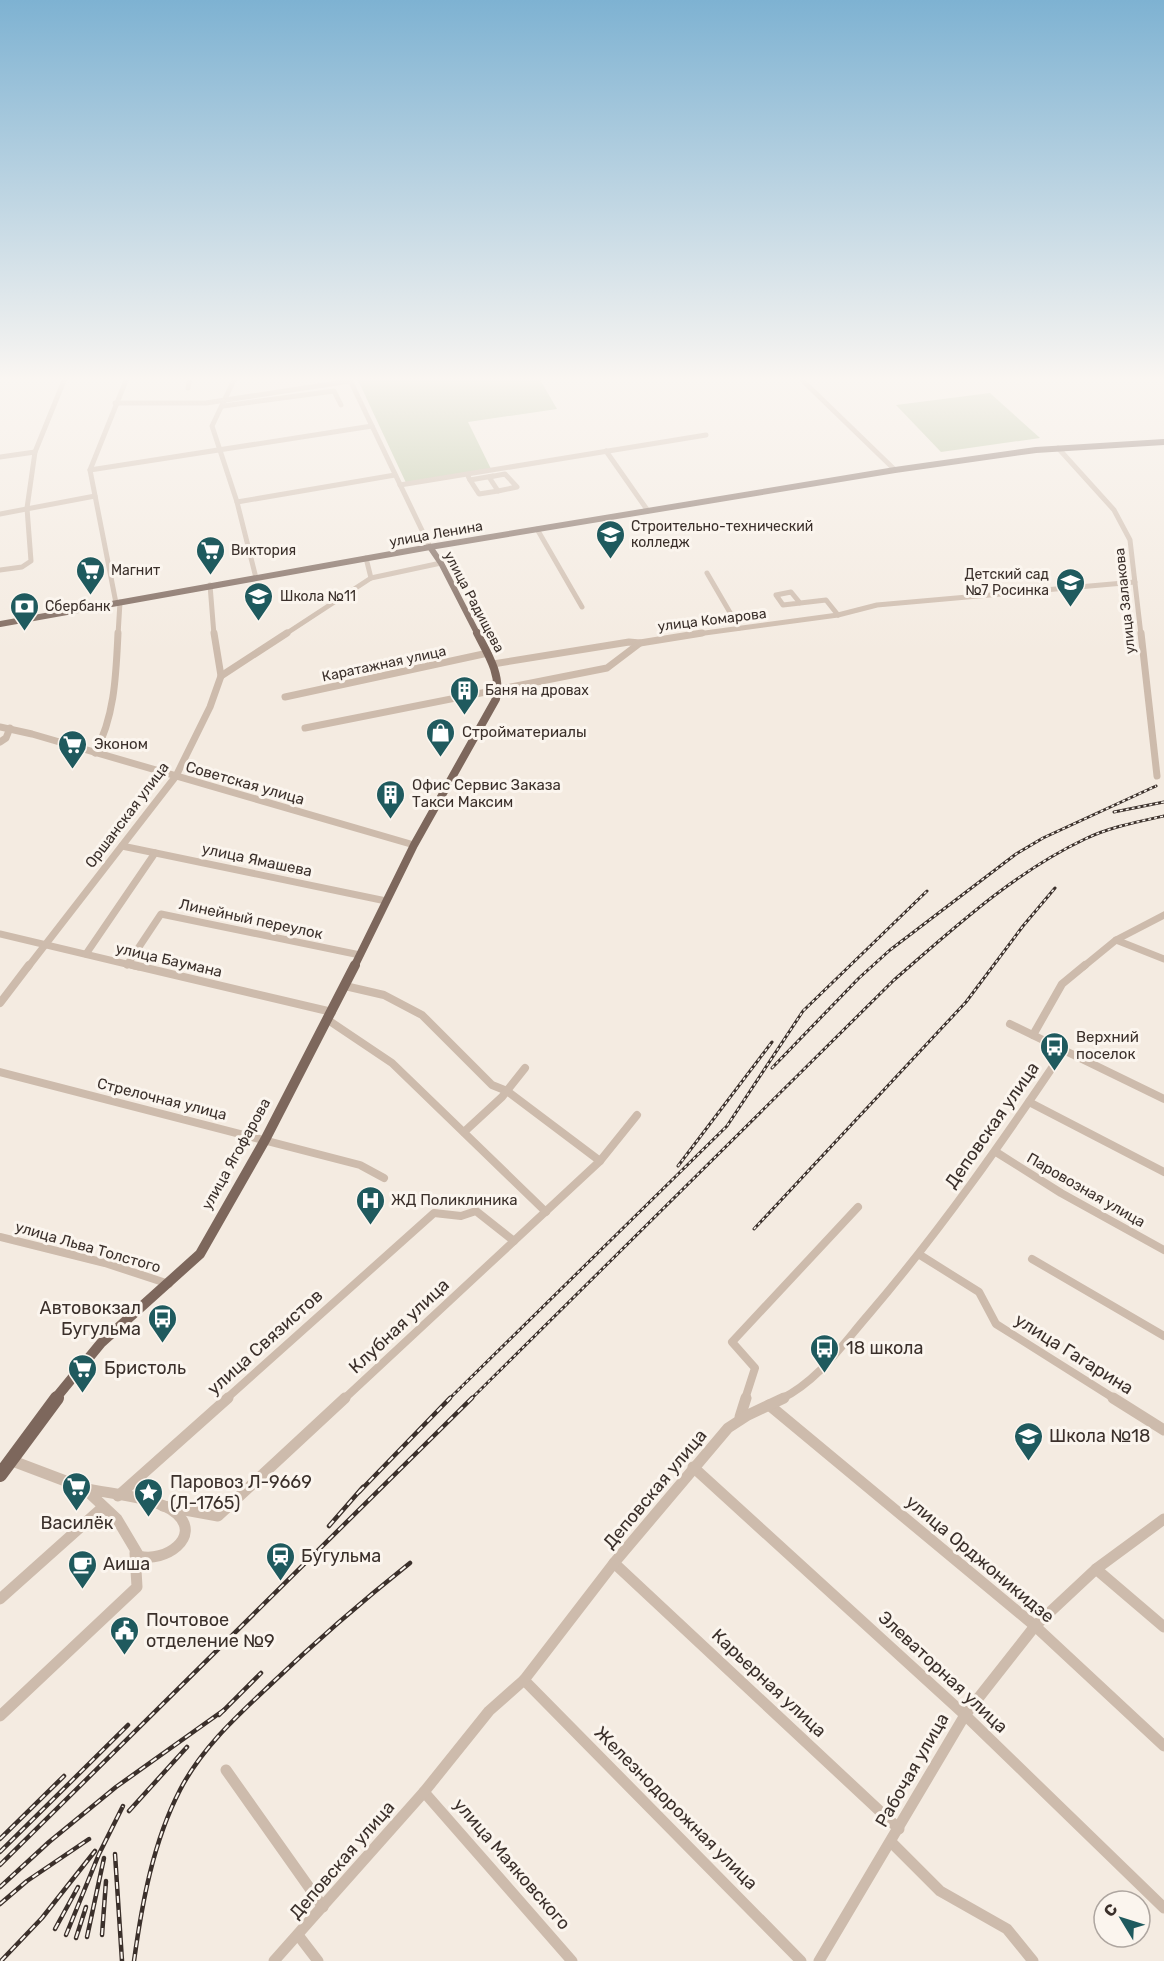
<svg xmlns="http://www.w3.org/2000/svg" width="1164" height="1961" font-family="Rubik,sans-serif">
  <rect width="100%" height="100%" fill="#f4ebe1"/>
  <g fill="#b8c4a0">
    <polygon points="357,378 539,378 557,409 468,422 492,471 407,485"/>
    <polygon points="990,393 1040,438 941,452 896,405"/>
  </g>
  <g fill="none" stroke-linecap="round" stroke-linejoin="round">
    <g stroke="#cdbbac" stroke-width="5">
      <polyline points="235,378 212,426 237,502 256,578"/>
      <polyline points="349,378 430,547"/>
      <polyline points="800,378 895,470"/>
      <polyline points="188,388 190,378"/>
      <polyline points="115,403 206,403 350,381"/>
      <polyline points="223,406 334,391 341,405"/>
      <polyline points="1058,448 1114,510 1130,540 1141,635"/>
      <polyline points="606,451 648,511"/>
      <polyline points="0,457 35,452"/>
      <polyline points="90,470 372,426"/>
      <polygon points="505,474 517,487 498,491 489,477"/>
      <polyline points="468,476 470,480 493,476"/>
      <polyline points="470,480 479,494 498,491"/>
      <polyline points="400,485 706,435"/>
      <polyline points="237,502 395,475"/>
      <polyline points="0,514 95,496"/>
      <polyline points="537,529 582,607"/>
      <polyline points="0,570 22,567 31,561 27,508 35,452 65,378"/>
      <polyline points="707,573 739,628"/>
      <polyline points="371,578 441,563"/>
      <polyline points="210,585 214,635"/>
      <polyline points="116,603 90,470 127,378"/>
      <polyline points="800,603 791,592 776,595 783,605 826,600 838,615"/>
      <polyline points="118,635 120,602"/>
      <polyline points="284,635 371,578 366,558"/>
      <polyline points="690,635 838,615 877,605 1135,582"/>
    </g>
    <g stroke="#cdbbac" stroke-width="7">
      <polyline points="214,633 221,676"/>
      <polyline points="1141,633 1157,776"/>
      <polyline points="493,664 629,642 640,643"/>
      <polyline points="285,697 488,653"/>
      <polyline points="0,727 32,734 414,845"/>
      <polyline points="305,728 607,668 640,643 702,633"/>
      <polyline points="0,742 6,738 10,728"/>
      <path d="M 95,753 C 115,716 116,674 118,633"/>
      <polyline points="122,846 386,901"/>
      <polyline points="0,934 139,967"/>
      <polyline points="1116,940 1164,959"/>
      <polyline points="86,954 155,853"/>
      <polyline points="127,965 161,914 360,955"/>
      <polyline points="28,967 176,776 210,707 221,676 287,633"/>
      <polyline points="1083,967 1116,940 1164,915"/>
    </g>
    <g stroke="#cdbbac" stroke-width="8">
      <polyline points="133,965 332,1012"/>
      <polyline points="345,986 384,995 422,1015 492,1085 507,1091 600,1161"/>
      <polyline points="0,1003 29,965"/>
      <polyline points="328,1020 392,1063 546,1212"/>
      <polyline points="1010,1024 1164,1099"/>
      <polyline points="1033,1035 1062,984 1085,965"/>
      <polyline points="0,1072 360,1165 384,1178"/>
      <polyline points="1029,1102 1164,1172"/>
      <polyline points="464,1132 502,1097 525,1068"/>
      <polyline points="996,1152 1061,1193 1164,1250"/>
      <polyline points="0,1237 105,1263 169,1284"/>
      <polyline points="920,1255 979,1292 996,1324 1115,1399"/>
      <polyline points="1032,1259 1164,1336"/>
      <polyline points="226,1399 434,1213 461,1216 476,1211 514,1241"/>
      <polyline points="344,1399 600,1161 637,1115"/>
      <polyline points="745,1399 755,1368 732,1342 858,1207"/>
      <path d="M 781,1399 C 819,1380 842,1345 869,1314 C 940,1231 1003,1141 1064,1050"/>
    </g>
    <g stroke="#cdbbac" stroke-width="11">
      <polyline points="1113,1398 1164,1430"/>
      <polyline points="769,1405 1035,1626 1164,1746"/>
      <polyline points="740,1417 746,1398"/>
      <polyline points="10,1460 84,1488"/>
      <polyline points="693,1467 965,1715 1164,1908"/>
      <path d="M 84,1488 C 108,1494 159,1497 177,1514 C 202,1537 165,1563 139,1556 L 117,1519 Z"/>
      <polyline points="118,1496 228,1398"/>
      <polyline points="163,1506 218,1516 345,1398"/>
      <polyline points="614,1563 899,1829"/>
      <polyline points="1096,1569 1164,1627"/>
      <polyline points="0,1599 103,1507"/>
      <polyline points="524,1680 801,1961"/>
      <polyline points="0,1716 137,1587 135,1553"/>
      <polyline points="226,1770 323,1907"/>
      <polyline points="424,1792 572,1961"/>
      <polyline points="891,1842 940,1891 1007,1929 1033,1961"/>
      <polyline points="298,1935 318,1961"/>
      <polyline points="274,1961 424,1792 489,1711 524,1680 614,1563 728,1428 748,1415 784,1398"/>
      <polyline points="819,1961 965,1715 1035,1626 1096,1569 1164,1519"/>
    </g>
    <g stroke="#7d675c" stroke-width="6">
      <polyline points="430,547 441,563 478,635"/>
      <polyline points="0,624 430,547 895,470 1036,450 1164,442"/>
    </g>
    <path stroke="#7d675c" stroke-width="8" d="M 354,967 L 414,845 L 496,699 C 502,676 488,654 477,633"/>
    <polyline stroke="#7d675c" stroke-width="10" points="55,1399 101,1343 200,1254 265,1140 355,965"/>
    <polyline stroke="#7d675c" stroke-width="14" points="0,1475 57,1398"/>
    <defs>
      <g id="rail-far1">
        <polyline points="1114,812 1164,802"/>
        <polyline points="772,1068 859,978 890,950 1016,854 1043,838 1156,786"/>
        <polyline points="678,1166 772,1042"/>
        <polyline points="754,1229 966,1002 1023,926 1055,888"/>
        <polyline points="449,1399 727,1126 803,1011 927,891"/>
        <path d="M 471,1399 L 894,980 C 954,928 1013,873 1085,839 C 1110,827 1137,822 1164,816"/>
      </g>
      <g id="rail">
        <polyline points="359,1492 450,1398"/>
        <polyline points="329,1526 363,1487"/>
        <polyline points="219,1715 261,1673"/>
        <polyline points="129,1811 187,1747"/>
        <polyline points="0,1839 64,1776"/>
        <polyline points="0,1852 128,1725"/>
        <polyline points="115,1854 122,1961"/>
        <polyline points="0,1865 472,1398"/>
        <polyline points="0,1887 49,1842 116,1787 224,1710"/>
        <polyline points="0,1904 27,1881 89,1839"/>
        <polyline points="55,1929 78,1887"/>
        <polyline points="66,1935 99,1854 123,1806"/>
        <polyline points="102,1935 106,1881"/>
        <polyline points="87,1937 104,1858"/>
        <polyline points="76,1938 86,1907"/>
        <polyline points="1,1961 42,1918 95,1851"/>
        <path d="M 134,1961 C 142,1903 153,1842 180,1790 C 201,1749 236,1717 269,1686 C 314,1643 361,1602 410,1563"/>
      </g>
    </defs>
    <use href="#rail-far1" stroke="#3b302b" stroke-width="3"/>
    <use href="#rail" stroke="#3b302b" stroke-width="4.5"/>
    <use href="#rail-far1" stroke="#fbf5ee" stroke-width="1.5" stroke-dasharray="3" stroke-linecap="butt"/>
    <use href="#rail" stroke="#fbf5ee" stroke-width="2" stroke-dasharray="7" stroke-linecap="butt"/>
  </g>
  <linearGradient id="sky" x2="0" y2="1"><stop stop-color="#7eb2d2"/><stop offset="0.58" stop-color="#faf6f2"/><stop offset="1" stop-color="#faf6f2" stop-opacity="0"/></linearGradient>
  <rect width="1164" height="653" fill="url(#sky)"/>
  <defs>
    <symbol id="university-pin" viewBox="-11 -11 22 30"><path d="M0 17L-7.5 6A9.5 9.5 0 1 1 7.5 6Z" fill="#1f5a5e" stroke="#fbf5ee"/><path d="M0-5L7-2L0 1L-7-2ZM-4 1L0 2.5L4 1V4Q0 6-4 4Z" fill="#fff"/></symbol>
    <symbol id="supermarket-pin" viewBox="-11 -11 22 30"><path d="M0 17L-7.5 6A9.5 9.5 0 1 1 7.5 6Z" fill="#1f5a5e" stroke="#fbf5ee"/><path d="M-6-5.5h2.5l.6 2H6L4.5 2H-2.5L-4.4-4H-6ZM-1.5 3.2a1.3 1.3 0 1 0 .1 0ZM3 3.2a1.3 1.3 0 1 0 .1 0Z" fill="#fff"/></symbol>
    <symbol id="school-pin" viewBox="-11 -11 22 30"><path d="M0 17L-7.5 6A9.5 9.5 0 1 1 7.5 6Z" fill="#1f5a5e" stroke="#fbf5ee"/><path d="M0-5L7-2L0 1L-7-2ZM-4 1L0 2.5L4 1V4Q0 6-4 4Z" fill="#fff"/></symbol>
    <symbol id="bank-pin" viewBox="-11 -11 22 30"><path d="M0 17L-7.5 6A9.5 9.5 0 1 1 7.5 6Z" fill="#1f5a5e" stroke="#fbf5ee"/><path d="M-6-4H6V4H-6ZM0-2.3a2.3 2.3 0 1 0 0 4.6a2.3 2.3 0 1 0 0-4.6Z" fill="#fff"/></symbol>
    <symbol id="building-pin" viewBox="-11 -11 22 30"><path d="M0 17L-7.5 6A9.5 9.5 0 1 1 7.5 6Z" fill="#1f5a5e" stroke="#fbf5ee"/><path d="M-4-6H4V6H1V3H-1V6H-4ZM-2.5-4.3h1.7v1.8h-1.7ZM.8-4.3h1.7v1.8H.8ZM-2.5-1h1.7V.8h-1.7ZM.8-1h1.7V.8H.8Z" fill="#fff"/></symbol>
    <symbol id="shop-pin" viewBox="-11 -11 22 30"><path d="M0 17L-7.5 6A9.5 9.5 0 1 1 7.5 6Z" fill="#1f5a5e" stroke="#fbf5ee"/><path d="M-5-2.5h2.3a2.7 3.5 0 0 1 5.4 0H5L5.5 6h-11ZM-1.5-2.5h3a1.5 2.3 0 0 0-3 0Z" fill="#fff"/></symbol>
    <symbol id="bus-pin" viewBox="-11 -11 22 30"><path d="M0 17L-7.5 6A9.5 9.5 0 1 1 7.5 6Z" fill="#1f5a5e" stroke="#fbf5ee"/><path d="M-5-6H5V4H4V6H2V4H-2V6H-4V4H-5ZM-3.5-4V0h7V-4ZM-3.5 1.2v1.5H-2V1.2ZM2 1.2v1.5H3.5V1.2Z" fill="#fff"/></symbol>
    <symbol id="hospital-pin" viewBox="-11 -11 22 30"><path d="M0 17L-7.5 6A9.5 9.5 0 1 1 7.5 6Z" fill="#1f5a5e" stroke="#fbf5ee"/><path d="M-5-5h3v3.5h4V-5h3V5h-3V1.5h-4V5h-3Z" fill="#fff"/></symbol>
    <symbol id="sight-pin" viewBox="-11 -11 22 30"><path d="M0 17L-7.5 6A9.5 9.5 0 1 1 7.5 6Z" fill="#1f5a5e" stroke="#fbf5ee"/><path d="M0-6L1.8-2.2L6-1.7L2.9 1.2L3.7 5.4L0 3.3L-3.7 5.4L-2.9 1.2L-6-1.7L-1.8-2.2Z" fill="#fff"/></symbol>
    <symbol id="station-pin" viewBox="-11 -11 22 30"><path d="M0 17L-7.5 6A9.5 9.5 0 1 1 7.5 6Z" fill="#1f5a5e" stroke="#fbf5ee"/><path d="M-3-6H3Q5-6 5-4V2Q5 4 3 4L4.5 6H3L1.5 4h-3L-3 6H-4.5L-3 4Q-5 4-5 2V-4Q-5-6-3-6ZM-3.5-4v3h7v-3ZM-3.5 1v1.5H-2V1ZM2 1v1.5H3.5V1Z" fill="#fff"/></symbol>
    <symbol id="cafe-pin" viewBox="-11 -11 22 30"><path d="M0 17L-7.5 6A9.5 9.5 0 1 1 7.5 6Z" fill="#1f5a5e" stroke="#fbf5ee"/><path d="M-5.5-4.5H6V0H3Q3 3.5 0 3.5H-2.5Q-5.5 3.5-5.5 0ZM3-3.2v2h1.7v-2ZM-6 4.5H4V6H-6Z" fill="#fff"/></symbol>
    <symbol id="civic-pin" viewBox="-11 -11 22 30"><path d="M0 17L-7.5 6A9.5 9.5 0 1 1 7.5 6Z" fill="#1f5a5e" stroke="#fbf5ee"/><path d="M-.6-6.5H3V-4.5H.6V-3L4-1V1h2V6H-6V1h2V-1L-.6-3ZM-1.2 2.5V6h2.4V2.5Z" fill="#fff"/></symbol>
  </defs>
  <g fill-rule="evenodd">
    <use href="#university-pin" x="594" y="518" width="33" height="45"/>
    <use href="#supermarket-pin" x="194" y="534" width="33" height="45"/>
    <use href="#supermarket-pin" x="74" y="554" width="33" height="45"/>
    <use href="#school-pin" x="1054" y="566" width="33" height="45"/>
    <use href="#school-pin" x="242" y="580" width="33" height="45"/>
    <use href="#bank-pin" x="8" y="590" width="33" height="45"/>
    <use href="#building-pin" x="448" y="674" width="33" height="45"/>
    <use href="#shop-pin" x="424" y="716" width="33" height="45"/>
    <use href="#supermarket-pin" x="56" y="728" width="33" height="45"/>
    <use href="#building-pin" x="374" y="778" width="33" height="45"/>
    <use href="#bus-pin" x="1038" y="1030" width="33" height="45"/>
    <use href="#hospital-pin" x="354" y="1184" width="33" height="45"/>
    <use href="#bus-pin" x="146" y="1302" width="33" height="45"/>
    <use href="#bus-pin" x="808" y="1332" width="33" height="45"/>
    <use href="#supermarket-pin" x="66" y="1352" width="33" height="45"/>
    <use href="#school-pin" x="1012" y="1420" width="33" height="45"/>
    <use href="#supermarket-pin" x="60" y="1470" width="33" height="45"/>
    <use href="#sight-pin" x="132" y="1476" width="33" height="45"/>
    <use href="#station-pin" x="264" y="1540" width="33" height="45"/>
    <use href="#cafe-pin" x="66" y="1548" width="33" height="45"/>
    <use href="#civic-pin" x="108" y="1614" width="33" height="45"/>
  </g>
  <g text-anchor="middle" dominant-baseline="central" stroke-width="6" stroke-linejoin="round" paint-order="stroke">
    <g font-size="14" fill="#3b302b" stroke="#fbf5ee" text-anchor="start">
      <text x="631" y="526">Строительно-технический<tspan x="631" dy="16">колледж</tspan></text>
      <text x="231" y="550">Виктория</text>
      <text x="111" y="570">Магнит</text>
      <text x="1049" y="574" text-anchor="end">Детский сад<tspan x="1049" dy="16">№7 Росинка</tspan></text>
      <text x="280" y="596">Школа №11</text>
      <text x="45" y="606">Сбербанк</text>
      <text x="485" y="690">Баня на дровах</text>
    </g>
    <g font-size="14" fill="#3b302b" stroke="#fbf5ee">
      <text transform="translate(436 534) rotate(-10)">улица Ленина</text>
      <text transform="translate(1125 601) rotate(-96)">улица Залакова</text>
      <text transform="translate(474 602) rotate(62)">улица Радищева</text>
      <text transform="translate(712 620) rotate(-7)">улица Комарова</text>
      <text transform="translate(384 664) rotate(-12)">Каратажная улица</text>
    </g>
    <g font-size="15" fill="#3b302b" stroke="#fbf5ee" text-anchor="start">
      <text x="462" y="732">Стройматериалы</text>
      <text x="94" y="744">Эконом</text>
      <text x="412" y="785">Офис Сервис Заказа<tspan x="412" dy="17">Такси Максим</tspan></text>
      <text x="1076" y="1037">Верхний<tspan x="1076" dy="17">поселок</tspan></text>
      <text x="391" y="1200">ЖД Поликлиника</text>
    </g>
    <g font-size="15" fill="#3b302b" stroke="#fbf5ee">
      <text transform="translate(245 783) rotate(16)">Советская улица</text>
      <text transform="translate(127 815) rotate(-53)">Оршанская улица</text>
      <text transform="translate(257 860) rotate(12)">улица Ямашева</text>
      <text transform="translate(251 919) rotate(12)">Линейный переулок</text>
      <text transform="translate(169 960) rotate(13)">улица Баумана</text>
      <text transform="translate(162 1099) rotate(14)">Стрелочная улица</text>
      <text transform="translate(236 1154) rotate(-61)">улица Ягофарова</text>
      <text transform="translate(1086 1190) rotate(30)">Паровозная улица</text>
      <text transform="translate(88 1247) rotate(16)">улица Льва Толстого</text>
    </g>
    <g font-size="18" fill="#3b302b" stroke="#fbf5ee">
      <text transform="translate(992 1125) rotate(-55)">Деповская улица</text>
      <text transform="translate(399 1326) rotate(-43)">Клубная улица</text>
      <text transform="translate(265 1342) rotate(-42)">улица Связистов</text>
      <text transform="translate(1074 1354) rotate(32)">улица Гагарина</text>
      <text transform="translate(655 1489) rotate(-50)">Деповская улица</text>
      <text transform="translate(980 1559) rotate(40)">улица Орджоникидзе</text>
      <text transform="translate(943 1672) rotate(43)">Элеваторная улица</text>
      <text transform="translate(769 1683) rotate(43)">Карьерная улица</text>
      <text transform="translate(912 1770) rotate(-60)">Рабочая улица</text>
      <text transform="translate(676 1808) rotate(45)">Железнодорожная улица</text>
      <text transform="translate(342 1860) rotate(-49)">Деповская улица</text>
      <text transform="translate(512 1864) rotate(49)">улица Маяковского</text>
    </g>
    <g font-size="18" fill="#3b302b" stroke="#fbf5ee" text-anchor="start">
      <text x="141" y="1308" text-anchor="end">Автовокзал<tspan x="141" dy="21">Бугульма</tspan></text>
      <text x="846" y="1348">18 школа</text>
      <text x="104" y="1368">Бристоль</text>
      <text x="1049" y="1436">Школа №18</text>
      <text x="170" y="1482">Паровоз Л-9669<tspan x="170" dy="21">(Л-1765)</tspan></text>
      <text x="77" y="1523" text-anchor="middle">Василёк</text>
      <text x="301" y="1556">Бугульма</text>
      <text x="103" y="1564">Аиша</text>
      <text x="146" y="1620">Почтовое<tspan x="146" dy="21">отделение №9</tspan></text>
    </g>
  </g>
  <g transform="translate(1122 1919) rotate(308)"><circle r="28" fill="#fbf5ee" stroke="#aea6a0" stroke-width="1.5"/>
  <path d="M0-4.5L10 22L0 15L-10 22Z" fill="#1f5a5e"/>
  <text y="-9" font-size="16" font-weight="bold" text-anchor="middle" fill="#3b302b">С</text>
  </g>
</svg>
